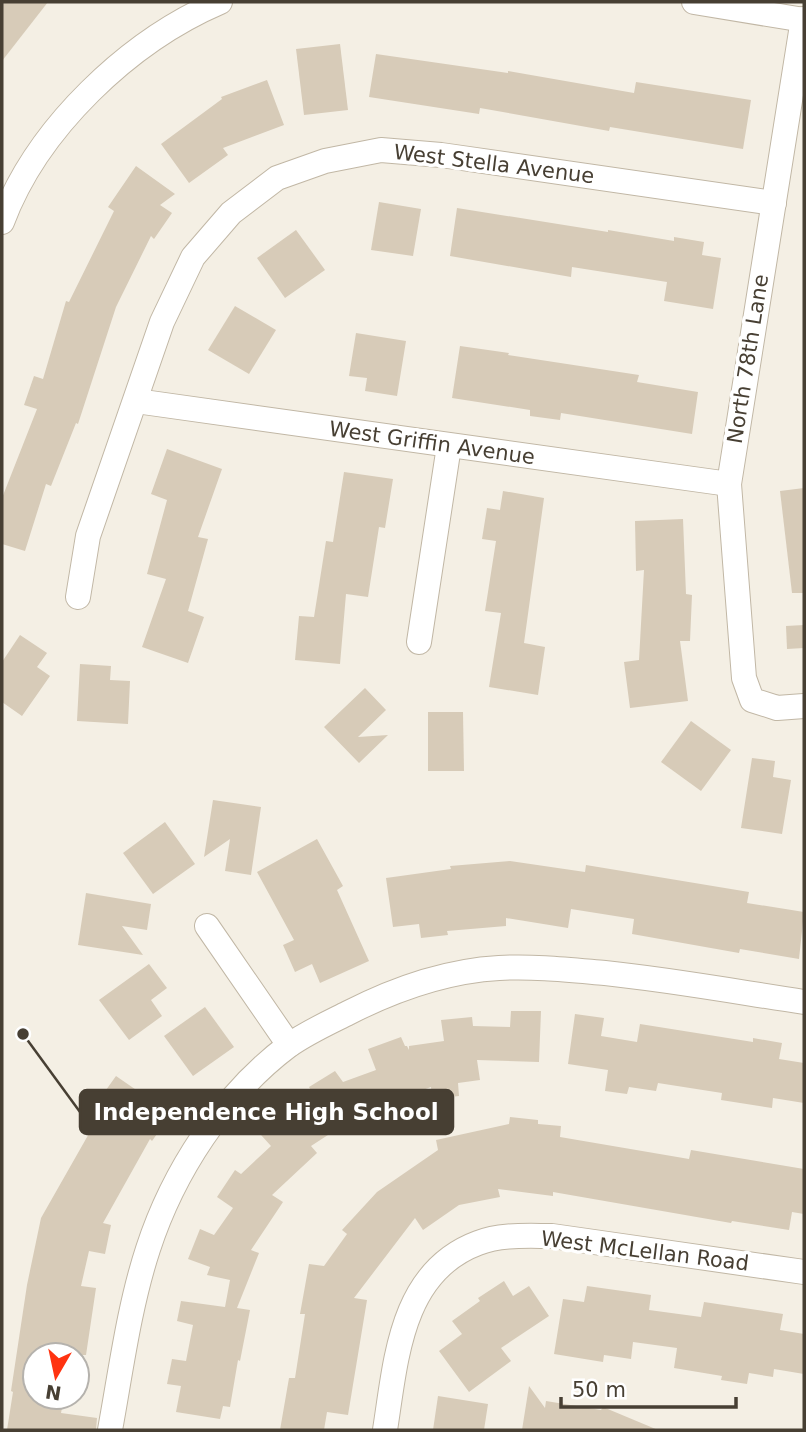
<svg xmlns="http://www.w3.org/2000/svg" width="806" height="1432" font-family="'DejaVu Sans',sans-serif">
  <rect width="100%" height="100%" fill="#f4efe4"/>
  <g fill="#d7cbb8">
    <polygon points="2,2 48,2 2,61"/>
    <polygon points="340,44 348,110 304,115 296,49"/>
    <polygon points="376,54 508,73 508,71 634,93 636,82 751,100 743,149 610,127 609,131 480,108 479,114 369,97"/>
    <polygon points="267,80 284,125 223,148 228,155 189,183 161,144 222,99 221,97"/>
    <polygon points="136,166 175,194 160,205 172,213 154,239 151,236 116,307 78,424 76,423 51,486 46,484 25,551 2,544 2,498 37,409 24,405 34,376 43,379 66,301 69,302 114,211 108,207"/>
    <polygon points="379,202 421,209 413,256 371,250"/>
    <polygon points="457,208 608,232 608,230 674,241 674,237 704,242 702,255 721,258 713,309 664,301 667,282 572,267 571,277 450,256"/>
    <polygon points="296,230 325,270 285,298 257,258"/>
    <polygon points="235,306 276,330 249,374 208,350"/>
    <polygon points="356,333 406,341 397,396 365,391 367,378 349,376"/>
    <polygon points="460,346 509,353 508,355 639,375 637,382 698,392 692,434 561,413 560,420 530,416 530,410 452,398"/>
    <polygon points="167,449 222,469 198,537 208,539 188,611 204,617 188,663 142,647 166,579 147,574 167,500 151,494"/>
    <polygon points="344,472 393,479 385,528 379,527 368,597 346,594 340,664 295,660 299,616 314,617 326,541 333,542"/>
    <polygon points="804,488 804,593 792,593 780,491"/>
    <polygon points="503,491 544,498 524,643 545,647 538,695 489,687 501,613 485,611 496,541 482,539 487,508 500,510"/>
    <polygon points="683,519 686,594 692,595 690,641 680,641 688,701 630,708 624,662 639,660 644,570 636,571 635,521"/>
    <polygon points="804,625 804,648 787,649 786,626"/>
    <polygon points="20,635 47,653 37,667 50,676 22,716 2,702 2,662"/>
    <polygon points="80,664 111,666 110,680 130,681 128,724 77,721"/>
    <polygon points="365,688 386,710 358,737 388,735 359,763 324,727"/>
    <polygon points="428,712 463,712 464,771 428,771"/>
    <polygon points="691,721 731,750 701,791 661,762"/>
    <polygon points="752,758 775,761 773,777 791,780 782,834 741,828"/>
    <polygon points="213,800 261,807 251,875 225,871 230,839 204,857"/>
    <polygon points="165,822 195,864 153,894 123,853"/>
    <polygon points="317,839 343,886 337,890 369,961 320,983 312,964 295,972 283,945 294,940 257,872"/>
    <polygon points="510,861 585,872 586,865 749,892 747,903 804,912 799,959 740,949 739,953 632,934 634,919 571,909 568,928 506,918 506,926 447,931 448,935 421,938 419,924 393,927 386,878 451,869 450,866"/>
    <polygon points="86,893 151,904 147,930 122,926 143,955 78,945"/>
    <polygon points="149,964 167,988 151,1000 162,1016 129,1040 99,1000"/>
    <polygon points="205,1007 234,1047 193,1076 164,1036"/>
    <polygon points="511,1011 541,1011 539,1062 477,1060 480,1080 458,1083 459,1096 432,1099 431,1087 365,1111 311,1146 317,1153 272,1195 283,1202 251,1250 259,1253 237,1308 250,1310 240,1361 238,1360 230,1407 223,1406 220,1419 176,1412 181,1386 167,1384 172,1359 186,1361 193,1325 177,1321 181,1301 225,1307 230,1280 207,1275 210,1267 188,1259 200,1229 214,1235 233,1208 217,1197 235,1170 241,1174 271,1146 261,1135 281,1115 285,1119 316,1099 309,1087 335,1071 343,1082 376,1070 368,1049 401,1037 405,1046 407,1046 409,1050 409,1046 444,1041 441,1020 472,1017 473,1026 510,1027"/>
    <polygon points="575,1014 604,1018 601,1036 637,1042 640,1024 753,1042 753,1038 782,1043 779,1059 804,1063 804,1103 773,1098 772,1108 721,1100 722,1093 658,1083 656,1091 629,1087 627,1094 605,1091 608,1070 568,1064"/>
    <polygon points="116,1076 171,1114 152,1141 150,1139 103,1223 111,1225 105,1254 89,1251 81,1286 96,1288 86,1355 35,1355 35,1397 64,1397 61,1413 97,1418 96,1430 7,1430 13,1392 11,1391 27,1285 41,1218 95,1123 86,1118"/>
    <polygon points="510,1117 538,1120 538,1124 561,1126 560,1137 689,1159 691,1150 804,1169 804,1214 792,1212 789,1230 732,1221 731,1223 553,1192 553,1196 498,1189 500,1197 459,1205 423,1230 415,1218 354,1298 367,1300 348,1415 327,1412 324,1430 280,1430 289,1378 295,1378 305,1314 300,1314 309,1264 324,1266 347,1234 342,1230 377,1192 438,1150 436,1140 509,1124"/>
    <polygon points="504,1281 513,1296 529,1286 549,1316 501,1348 511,1361 469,1392 439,1351 462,1334 452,1321 480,1301 478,1298"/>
    <polygon points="587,1286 651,1295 649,1310 701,1317 704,1302 783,1314 780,1330 804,1334 804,1374 774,1369 773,1377 749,1373 747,1384 721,1380 722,1376 674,1368 677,1348 633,1342 631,1359 604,1355 603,1362 554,1354 563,1299 584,1302"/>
    <polygon points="529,1386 545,1408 546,1401 601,1410 603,1407 658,1430 522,1430"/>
    <polygon points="438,1396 488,1404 484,1430 433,1430"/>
  </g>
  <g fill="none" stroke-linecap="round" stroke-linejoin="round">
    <defs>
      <g id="minor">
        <polyline points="694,2 804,20"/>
        <polyline points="803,19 729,484 744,678 752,700 777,708 804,706"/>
        <path d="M 2,222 C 37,128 129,41 220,2"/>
        <polyline points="136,401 729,484"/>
        <polyline points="78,597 88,536 162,322 193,257 231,213 277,178 325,161 381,150 441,155 774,203"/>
        <polyline points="419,642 449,446"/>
        <polyline points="207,926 289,1045"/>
        <path d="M 110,1430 C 121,1370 129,1307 148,1249 C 173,1172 223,1095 288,1046 C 306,1033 328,1023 348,1013 C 395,989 445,971 499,968 C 534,966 570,970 605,973 C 672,980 738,992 804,1002"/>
        <path d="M 385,1430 C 396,1361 400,1272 478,1243 C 501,1234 527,1236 552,1236 L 804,1272"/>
      </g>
    </defs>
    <use href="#minor" stroke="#c1b7a5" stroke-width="26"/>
    <use href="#minor" stroke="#fff" stroke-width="24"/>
  </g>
  <g text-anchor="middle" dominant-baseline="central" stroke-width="7" stroke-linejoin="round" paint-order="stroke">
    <g font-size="21" fill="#473f33" stroke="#fff">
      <text transform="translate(494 164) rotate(7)">West Stella Avenue</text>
      <text transform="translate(748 359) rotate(-81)">North 78th Lane</text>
      <text transform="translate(432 443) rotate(8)">West Griffin Avenue</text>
      <text transform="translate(645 1251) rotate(7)">West McLellan Road</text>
    </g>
  </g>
  <path fill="none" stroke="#473f33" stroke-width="2.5" d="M23 1034L80 1112"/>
  <circle fill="#473f33" stroke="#fff" stroke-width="2.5" cx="23" cy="1034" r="7"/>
  <rect fill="#473f33" stroke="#473f33" stroke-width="2.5" x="80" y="1090" width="373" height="44" rx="7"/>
  <g font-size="23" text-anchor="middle" font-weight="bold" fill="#fff">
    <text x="266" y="1120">Independence High School</text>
  </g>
  <rect width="806" height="1432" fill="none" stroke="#473f33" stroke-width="7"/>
  <g transform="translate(56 1376) rotate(189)"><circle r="33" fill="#ffffff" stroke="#b5b2ad" stroke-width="2"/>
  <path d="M0-5L12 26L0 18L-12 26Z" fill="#ff3310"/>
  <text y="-10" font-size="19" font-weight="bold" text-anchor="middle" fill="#473f33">N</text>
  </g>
  <path d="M561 1397v10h175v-10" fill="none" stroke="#473f33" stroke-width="3.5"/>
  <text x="572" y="1397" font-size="21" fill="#473f33" stroke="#ffffff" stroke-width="5" paint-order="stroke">50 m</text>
</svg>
